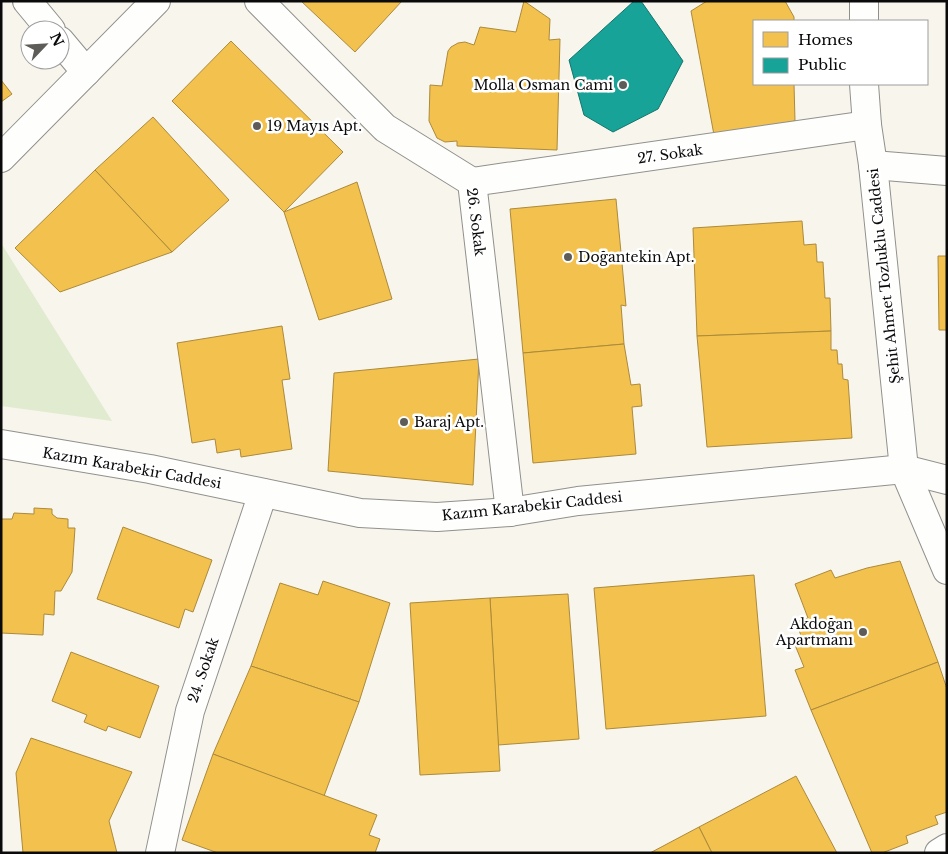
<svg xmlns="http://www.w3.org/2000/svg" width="948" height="854" font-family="'Libre Baskerville',serif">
  <rect width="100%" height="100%" fill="#f8f5ed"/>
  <polygon fill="#e1ebcf" points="1,243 112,421 1,406"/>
  <g fill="#f2c14e" stroke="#ac8a3a">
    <polygon points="301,1 402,1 355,52"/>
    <polygon points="524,1 550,19 549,40 560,39 557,150 457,146 457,141 445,142 437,138 429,121 430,85 442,86 448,51 451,47 458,43 465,42 474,45 480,27 516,32"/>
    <polygon points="707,1 785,1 794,17 794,21 754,21 754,84 794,84 795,121 714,135 691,11"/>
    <polygon points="231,41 343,152 284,212 172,101"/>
    <polygon points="1,80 12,94 1,102"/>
    <polygon points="153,117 229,200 172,252 95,170"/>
    <polygon points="95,170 172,252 60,292 15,248"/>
    <polygon points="357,182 392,299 319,320 284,212"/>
    <polygon points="616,199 626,306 621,305 624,344 523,353 510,209"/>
    <polygon points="802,221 804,245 816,244 817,262 823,262 825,298 830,298 831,331 697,336 693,228"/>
    <polygon points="938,256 947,256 947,330 939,330"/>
    <polygon points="282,326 290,379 282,380 292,449 241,457 240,449 217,453 215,439 192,443 177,343"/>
    <polygon points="831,331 831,350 837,350 838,364 842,364 843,379 848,380 852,438 707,447 697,336"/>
    <polygon points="624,344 631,385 640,384 642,406 632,407 636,454 533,463 523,353"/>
    <polygon points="479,359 473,485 328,471 334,373"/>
    <polygon points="34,508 52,509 52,514 57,518 68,519 68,528 75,528 72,572 61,591 55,591 54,615 44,614 43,635 1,633 1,519 12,519 14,513 34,514"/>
    <polygon points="123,527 212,560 193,612 185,609 179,628 97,599"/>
    <polygon points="900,561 938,662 811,710 795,670 804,667 795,645 803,641 796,622 808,618 795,584 831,570 835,578 867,568"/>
    <polygon points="754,575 766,716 606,729 594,588"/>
    <polygon points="323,581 390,603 359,702 251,666 280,583 318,595"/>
    <polygon points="568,594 579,739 498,745 490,598"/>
    <polygon points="490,598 500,771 420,775 410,603"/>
    <polygon points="71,652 159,686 140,738 108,726 106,731 84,722 87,715 52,701"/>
    <polygon points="938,662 947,689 947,812 935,816 938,824 906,836 908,843 882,853 872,853 811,710"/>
    <polygon points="251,666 359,702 324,796 213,754"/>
    <polygon points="31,738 132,772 109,821 117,853 23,853 16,773"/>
    <polygon points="213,754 377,815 369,835 380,839 375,853 218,853 182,840"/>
    <polygon points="796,776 837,853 712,853 699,827"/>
    <polygon points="699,827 712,853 650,853"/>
  </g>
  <polygon fill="#17a398" stroke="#13756d" points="634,1 641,1 683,61 658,109 613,132 584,115 569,60"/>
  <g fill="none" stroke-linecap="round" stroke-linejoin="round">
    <defs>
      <g id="minor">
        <polyline points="27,1 51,30"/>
        <polyline points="259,1 385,128 472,182 510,512"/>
        <polyline points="864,21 864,1"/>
        <polyline points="60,41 86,72"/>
        <polyline points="864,84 867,125 873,165 904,469 947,570"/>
        <polyline points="1,158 156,1"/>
        <polyline points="873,165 947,171"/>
        <polyline points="472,182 867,125"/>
        <polyline points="1,444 150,469 360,513 437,517 510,512 578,501 904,469 947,480"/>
        <polyline points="160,853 190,711 263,493"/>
        <polyline points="939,853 947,848"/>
      </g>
    </defs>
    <use href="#minor" stroke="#91908c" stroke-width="30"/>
    <use href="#minor" stroke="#fefefc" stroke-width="28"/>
  </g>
  <g fill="#5d5c59" stroke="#fff" stroke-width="2">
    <circle cx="623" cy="85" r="5"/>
    <circle cx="257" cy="126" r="5"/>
    <circle cx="568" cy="257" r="5"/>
    <circle cx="404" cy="422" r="5"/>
    <circle cx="863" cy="632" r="5"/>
  </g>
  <g text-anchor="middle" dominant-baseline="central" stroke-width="5" stroke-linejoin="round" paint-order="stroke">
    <g font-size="14" fill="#0a0a0a" stroke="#fff" text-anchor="start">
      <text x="613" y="85" text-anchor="end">Molla Osman Cami</text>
      <text x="267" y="126">19 Mayıs Apt.</text>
      <text x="578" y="257">Doğantekin Apt.</text>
      <text x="414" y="422">Baraj Apt.</text>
      <text x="853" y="624" text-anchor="end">Akdoğan<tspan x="853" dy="16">Apartmanı</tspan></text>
    </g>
    <g font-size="14" fill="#0a0a0a" stroke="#fff">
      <text transform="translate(670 154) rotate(-8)">27. Sokak</text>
      <text transform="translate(476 222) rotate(83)">26. Sokak</text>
      <text transform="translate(884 276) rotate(-96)">Şehit Ahmet Tozluklu Caddesi</text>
      <text transform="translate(132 468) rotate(10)">Kazım Karabekir Caddesi</text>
      <text transform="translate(532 506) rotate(-6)">Kazım Karabekir Caddesi</text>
      <text transform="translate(203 670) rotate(-71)">24. Sokak</text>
    </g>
  </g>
  <rect width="948" height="854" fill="none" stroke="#0a0a0a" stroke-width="5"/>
  <rect x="753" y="20" width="175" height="65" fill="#ffffff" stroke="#9d9d9d"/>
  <rect x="763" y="32" width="25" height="15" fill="#f2c14e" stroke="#9d9d9d"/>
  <text x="798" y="45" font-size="15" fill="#0a0a0a">Homes</text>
  <rect x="763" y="58" width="25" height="15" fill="#17a398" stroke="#9d9d9d"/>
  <text x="798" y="70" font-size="15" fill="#0a0a0a">Public</text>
  <g transform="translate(45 45) rotate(65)"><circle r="24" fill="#ffffff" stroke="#9d9d9d"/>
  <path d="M0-4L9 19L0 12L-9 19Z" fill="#5d5c59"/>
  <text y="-8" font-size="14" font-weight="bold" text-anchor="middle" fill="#0a0a0a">N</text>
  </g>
</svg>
